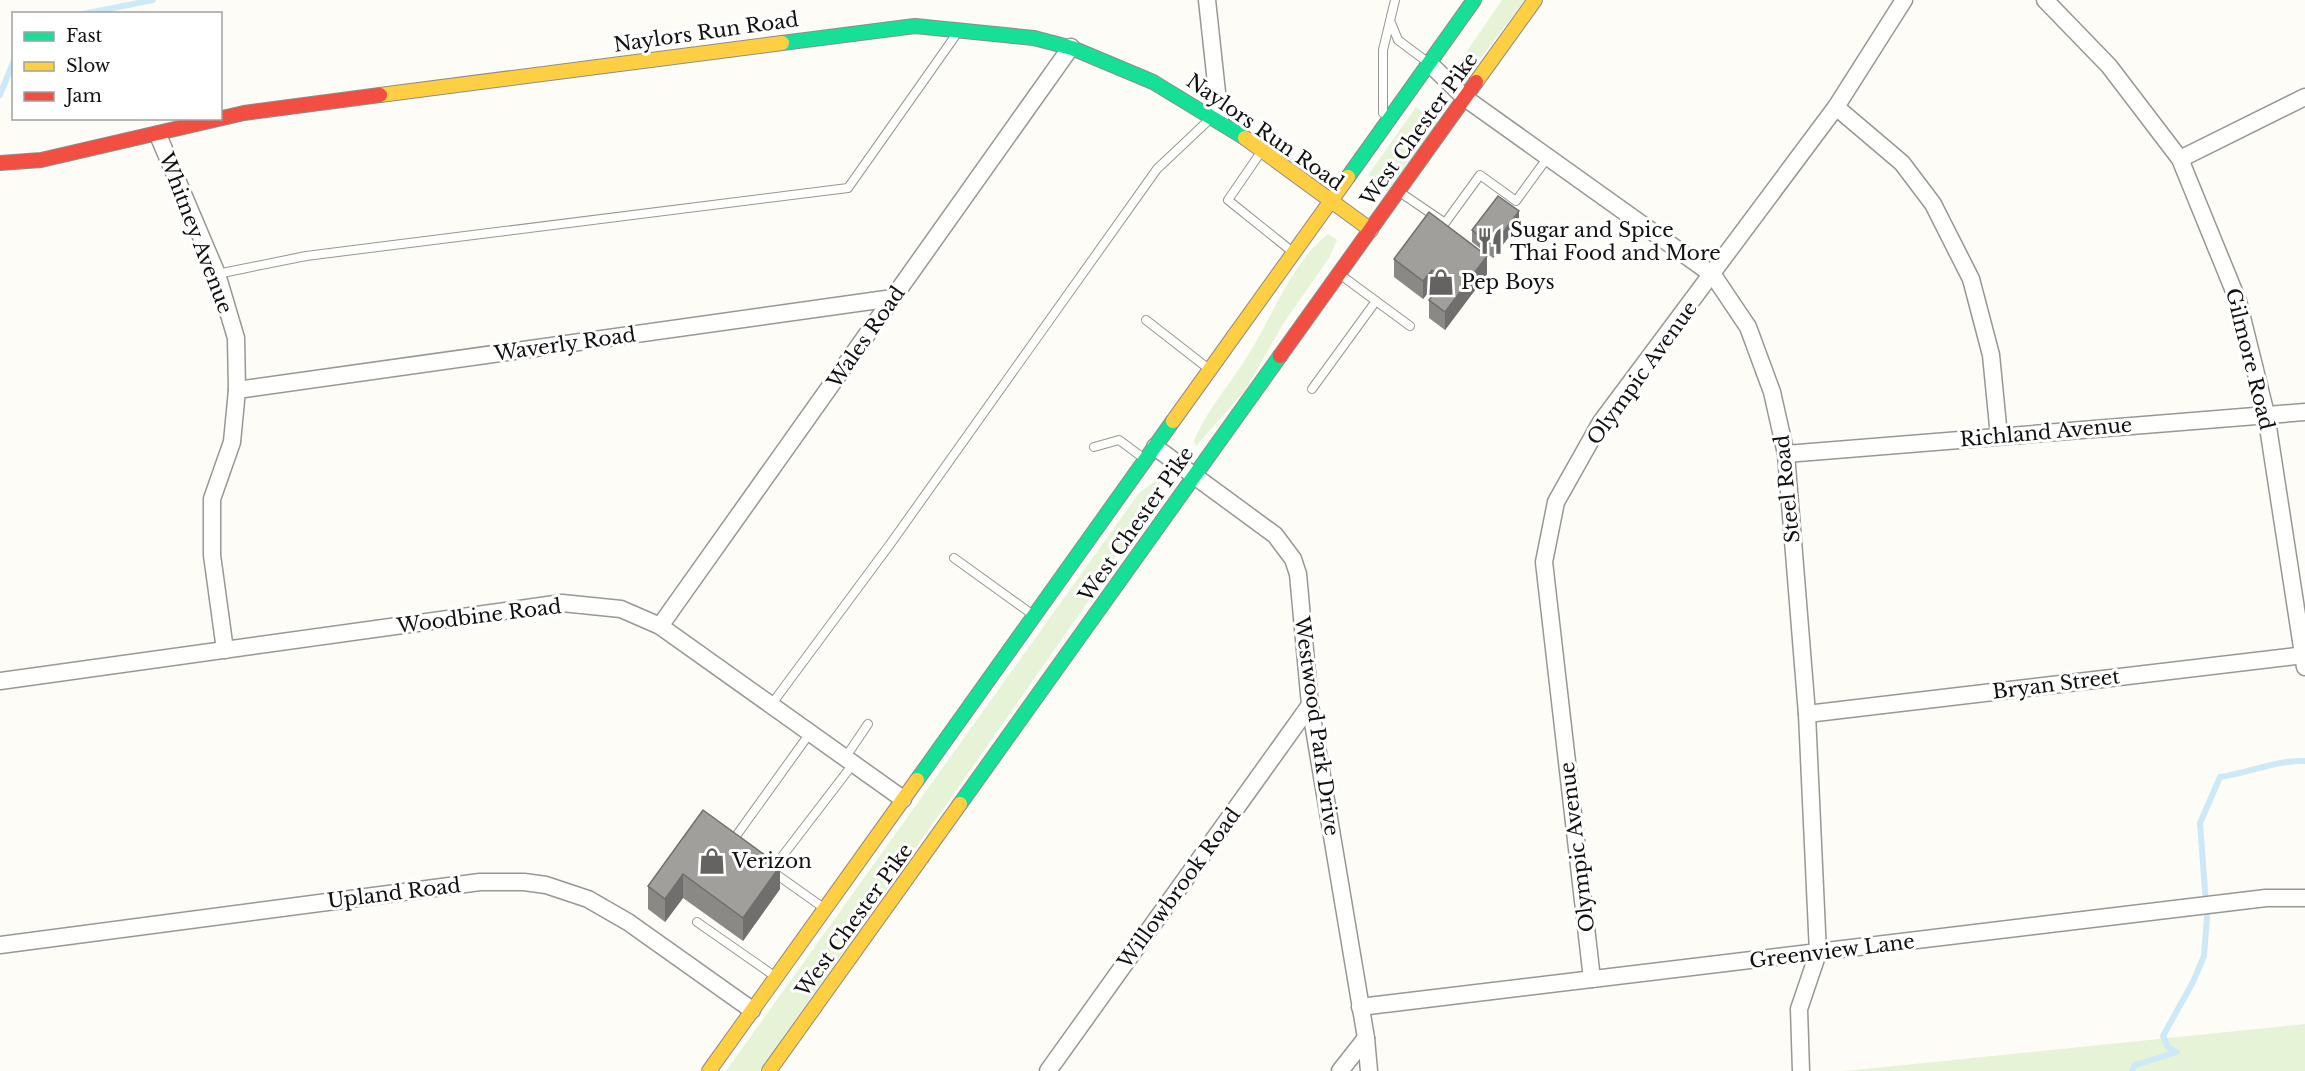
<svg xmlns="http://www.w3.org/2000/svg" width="2305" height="1071" font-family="'Libre Baskerville',serif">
  <rect width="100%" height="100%" fill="#fdfcf7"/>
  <g fill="#e7f3d7">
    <polygon points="1502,0 1525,0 1477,63 1465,54"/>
    <polygon points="1416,107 1438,122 1387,192 1379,180 1368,175"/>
    <path d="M 1328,234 L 1337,240 L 1329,258 L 1283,324 L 1245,391 L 1196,446 L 1194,441 C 1207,409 1232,382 1250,352 C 1274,313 1291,264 1328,234 Z"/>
    <path d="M 1159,478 C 1167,495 1121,549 1110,565 C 1104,573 1100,584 1094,593 L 760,1071 L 726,1071 L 1139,493 Z"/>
    <polygon points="2305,1024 2305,1071 1842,1071 1855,1070"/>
  </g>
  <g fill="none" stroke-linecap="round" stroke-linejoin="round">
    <g stroke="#cde8f7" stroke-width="6">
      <polyline points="83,14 153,0"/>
      <polyline points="0,95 14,60"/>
      <path d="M 2132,1071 L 2135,1065 L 2177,1052 L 2168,1047 L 2163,1036 L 2193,982 L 2204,956 L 2207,918 L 2200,823 L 2220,777 C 2249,773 2276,760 2305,761"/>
    </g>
    <defs>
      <g id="lane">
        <polyline points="1391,23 1398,40 1426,61"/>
        <polyline points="1383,113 1383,50 1395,0"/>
        <polyline points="1261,152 1228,200 1289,249"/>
        <polyline points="1401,193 1445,223 1480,175 1516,201 1548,157"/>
        <polyline points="217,274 306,256 848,188 958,32"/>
        <polyline points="1342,276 1410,326"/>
        <polyline points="1146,320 1205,366"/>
        <polyline points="1312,389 1376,301"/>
        <polyline points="1094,447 1119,440 1142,457"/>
        <polyline points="954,558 1029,612"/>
        <polyline points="771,705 891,543 1157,169 1211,118"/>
        <polyline points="845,758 868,724"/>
        <polyline points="731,843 810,733"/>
        <polyline points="771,871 853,764"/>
        <polyline points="773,872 821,906"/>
        <polyline points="697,922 773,975"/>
      </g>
      <g id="street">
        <polyline points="1207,0 1220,120"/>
        <polyline points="2045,0 2109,66 2180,159 2238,301 2266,414 2305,667"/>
        <polyline points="1429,63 1465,98 1713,275 1748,327 1772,392 1786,454 1807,714 1818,953 1799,1009 1801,1071"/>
        <polyline points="1836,107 1902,163 1933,204 1971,279 1991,355 1999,436"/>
        <polyline points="158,135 217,274 236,338 237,390 232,442 212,499 212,555 225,650"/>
        <polyline points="2180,159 2305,97"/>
        <polyline points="237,390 893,298"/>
        <polyline points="1155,447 1275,535 1293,559 1298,574 1310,705 1366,1038 1369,1071"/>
        <polyline points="1786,454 2305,412"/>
        <polyline points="660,626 1071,47"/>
        <polyline points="0,681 562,603 621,609 660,626 903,799"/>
        <polyline points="1807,714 2305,655"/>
        <polyline points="0,945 480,882 524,882 546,885 588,899 628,922 752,1010"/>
        <polyline points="1592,979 1544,562 1556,502 1601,422 1836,107 1904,0"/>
        <polyline points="1360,1007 2266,898 2305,898"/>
        <polyline points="1048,1071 1310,705"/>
        <polyline points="1340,1071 1366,1038"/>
      </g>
      <g id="fast">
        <polyline points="782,43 915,26 1034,38 1072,48 1153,82 1245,138"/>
        <polyline points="1348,177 1474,0"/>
        <polyline points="917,780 1173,421"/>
        <polyline points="960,804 1280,356"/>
      </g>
      <g id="slow">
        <polyline points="1476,82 1535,0"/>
        <polyline points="380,95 782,43"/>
        <polyline points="1245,138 1371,230"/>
        <polyline points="1173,421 1348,177"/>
        <polyline points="709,1071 917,780"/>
        <polyline points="769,1071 960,804"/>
      </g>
      <g id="jam">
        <polyline points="0,163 41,160 244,113 380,95"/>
        <polyline points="1280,356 1476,82"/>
      </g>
    </defs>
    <use href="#lane" stroke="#979795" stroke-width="10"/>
    <use href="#street" stroke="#979795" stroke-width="19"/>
    <use href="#fast" stroke="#8e8d8b" stroke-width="16"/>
    <use href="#slow" stroke="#8e8d8b" stroke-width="16"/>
    <use href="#jam" stroke="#8e8d8b" stroke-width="16"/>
    <use href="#lane" stroke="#fffffe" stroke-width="8"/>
    <use href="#street" stroke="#fffffe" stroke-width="16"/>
    <use href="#fast" stroke="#16e098" stroke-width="14"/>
    <use href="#slow" stroke="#ffcf43" stroke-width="14"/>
    <use href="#jam" stroke="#f24e42" stroke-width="14"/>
  </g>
  <g fill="#8a8986">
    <polygon points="1519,223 1493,258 1472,242 1472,230"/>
    <polygon points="1394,259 1487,274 1445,330 1429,318 1429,300 1436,291 1432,288 1423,299 1394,277"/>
    <polygon points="703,810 780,889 743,941 683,898 665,922 648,909 648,886"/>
  </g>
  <g fill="#716f6d">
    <polygon points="1519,211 1519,223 1493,258 1493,246"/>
    <polygon points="1487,256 1487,274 1445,330 1445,312"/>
    <polygon points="1432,270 1432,288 1423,299 1423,281"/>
    <polygon points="780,866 780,889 743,941 743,918"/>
    <polygon points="683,874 683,898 665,922 665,899"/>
  </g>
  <g fill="#a19f9c" stroke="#716f6d" stroke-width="1.5">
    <polygon points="1498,196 1519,211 1493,246 1472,230"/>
    <polygon points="1429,212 1487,256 1445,312 1429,300 1444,280 1432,270 1423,281 1394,259"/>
    <polygon points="703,810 780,866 743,918 683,874 665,899 648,886"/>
  </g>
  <defs>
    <symbol id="restaurant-bare" viewBox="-9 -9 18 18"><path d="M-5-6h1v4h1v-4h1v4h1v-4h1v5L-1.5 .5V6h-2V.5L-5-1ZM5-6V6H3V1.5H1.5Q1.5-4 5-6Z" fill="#646362" stroke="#fff" stroke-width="2.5" paint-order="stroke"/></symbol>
    <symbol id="shop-bare" viewBox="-9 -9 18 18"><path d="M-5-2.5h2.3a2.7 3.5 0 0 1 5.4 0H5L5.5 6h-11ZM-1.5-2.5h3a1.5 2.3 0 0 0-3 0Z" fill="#646362" stroke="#fff" stroke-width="2.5" paint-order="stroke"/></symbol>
  </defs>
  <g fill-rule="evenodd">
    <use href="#restaurant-bare" x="1471" y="222" width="38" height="38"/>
    <use href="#shop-bare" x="1422" y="263" width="38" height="38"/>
    <use href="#shop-bare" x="693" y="842" width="38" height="38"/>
  </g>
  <g text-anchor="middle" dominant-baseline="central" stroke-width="6" stroke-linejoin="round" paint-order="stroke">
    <g font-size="20" fill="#111" stroke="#fff">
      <text transform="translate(706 32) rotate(-8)">Naylors Run Road</text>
      <text transform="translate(1419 129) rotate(-54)">West Chester Pike</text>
      <text transform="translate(1265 132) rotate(35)">Naylors Run Road</text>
      <text transform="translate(196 233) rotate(69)">Whitney Avenue</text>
      <text transform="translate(866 337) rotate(-55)">Wales Road</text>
      <text transform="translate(565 344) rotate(-8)">Waverly Road</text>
      <text transform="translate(2250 359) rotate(76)">Gilmore Road</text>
      <text transform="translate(1642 373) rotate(-54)">Olympic Avenue</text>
      <text transform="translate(2046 432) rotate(-5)">Richland Avenue</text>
      <text transform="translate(1787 489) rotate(-96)">Steel Road</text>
      <text transform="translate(1136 524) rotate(-55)">West Chester Pike</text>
      <text transform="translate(479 616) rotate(-7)">Woodbine Road</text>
      <text transform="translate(2056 684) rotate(-7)">Bryan Street</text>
      <text transform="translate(1317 726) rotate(82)">Westwood Park Drive</text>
      <text transform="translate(1577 847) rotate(-97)">Olympic Avenue</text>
      <text transform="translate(1179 888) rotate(-54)">Willowbrook Road</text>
      <text transform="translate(394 893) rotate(-7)">Upland Road</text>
      <text transform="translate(854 920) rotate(-54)">West Chester Pike</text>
      <text transform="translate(1832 951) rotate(-7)">Greenview Lane</text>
    </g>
    <g font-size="20" fill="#111" stroke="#fff" text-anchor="start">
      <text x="1510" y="230">Sugar and Spice<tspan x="1510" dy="23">Thai Food and More</tspan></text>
      <text x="1461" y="282">Pep Boys</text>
      <text x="732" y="861">Verizon</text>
    </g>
  </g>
  <rect x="12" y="12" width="210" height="108" fill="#ffffff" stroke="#a0a0a0" stroke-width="1.5"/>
  <rect x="24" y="32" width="30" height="9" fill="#16e098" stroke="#a0a0a0" stroke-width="1.5"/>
  <text x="66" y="42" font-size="18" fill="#111111">Fast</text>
  <rect x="24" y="62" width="30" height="9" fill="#ffcf43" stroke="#a0a0a0" stroke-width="1.5"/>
  <text x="66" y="72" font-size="18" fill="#111111">Slow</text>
  <rect x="24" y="92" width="30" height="9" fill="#f24e42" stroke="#a0a0a0" stroke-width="1.5"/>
  <text x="66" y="102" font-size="18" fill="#111111">Jam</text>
</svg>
